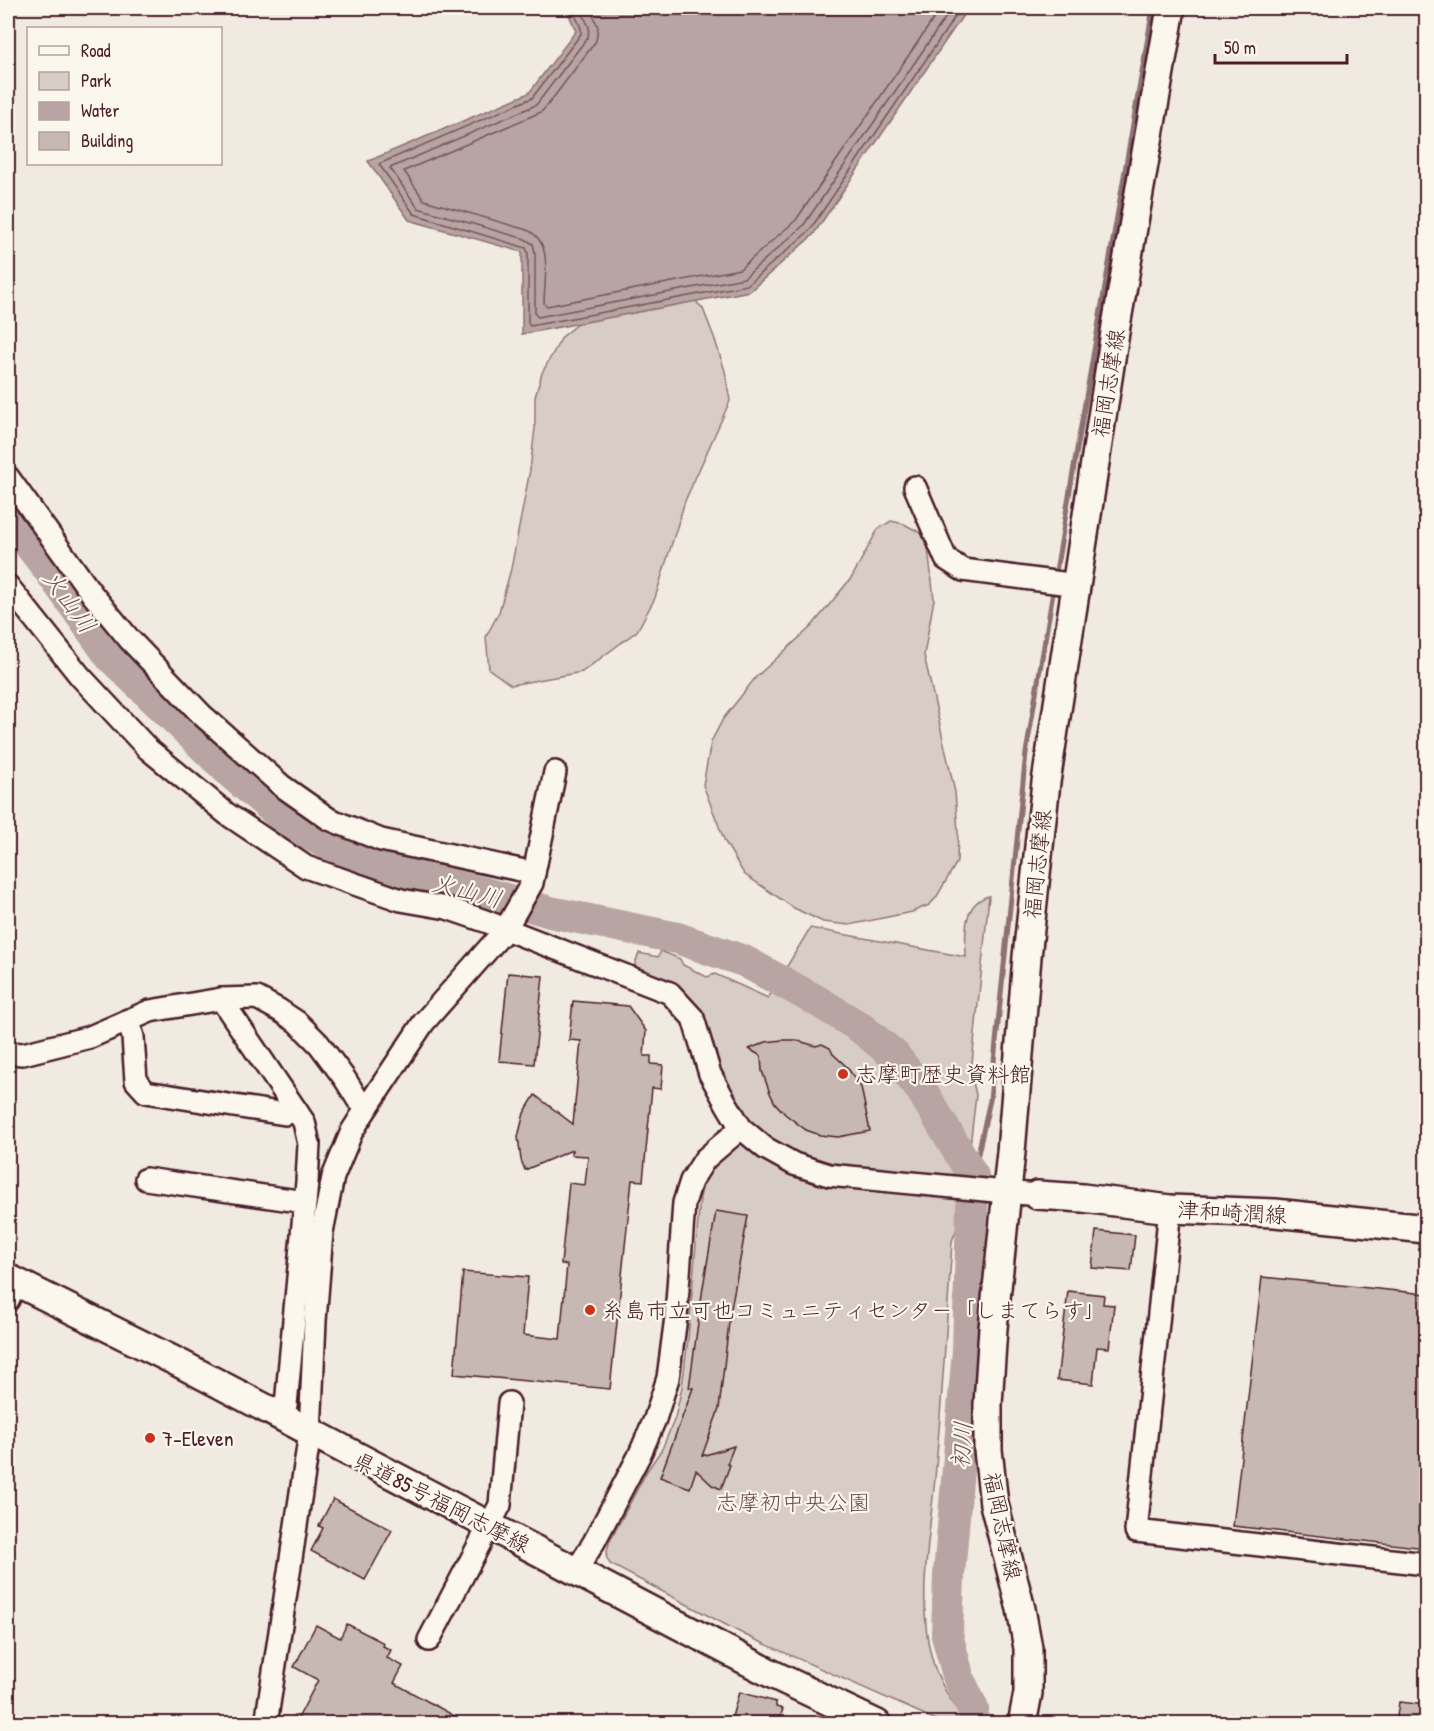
<svg xmlns="http://www.w3.org/2000/svg" width="1434" height="1731" font-family="'Patrick Hand','Klee One',sans-serif">
  <rect width="100%" height="100%" fill="#f0eae0"/>
  <filter id="ink" filterUnits="userSpaceOnUse"><feTurbulence type="fractalNoise" baseFrequency=".0167" numOctaves="2"/><feDisplacementMap in="SourceGraphic" scale="12" xChannelSelector="R" yChannelSelector="G"/><feConvolveMatrix kernelMatrix="1 2 1 2 8 2 1 2 1" color-interpolation-filters="sRGB"/></filter>
  <g filter="url(#ink)">
    <g fill="#d8ccc6" stroke="#917678" stroke-width="1.5">
      <polygon points="690,295 703,309 714,337 725,371 730,401 685,501 655,598 637,631 582,672 511,685 489,669 486,637 499,612 511,569 530,470 535,428 535,397 542,373 562,337 584,319"/>
      <polygon points="891,521 904,524 921,533 928,548 934,599 924,655 955,792 958,831 957,862 936,898 929,905 912,912 849,925 823,922 794,908 744,874 725,842 703,785 711,742 723,719 756,677 811,627 852,577 878,529"/>
      <path d="M 989,896 L 971,1073 L 976,1095 L 962,1215 L 952,1241 C 947,1320 942,1399 935,1478 C 930,1533 917,1602 931,1655 C 937,1679 948,1696 961,1716 L 956,1723 L 943,1723 L 747,1636 L 610,1564 L 606,1556 L 609,1543 L 647,1471 L 662,1449 L 675,1418 L 682,1387 L 688,1339 L 700,1197 L 705,1177 L 737,1110 L 681,992 L 634,967 L 639,953 L 658,957 L 661,951 L 680,959 L 683,965 L 707,977 L 715,974 L 768,998 L 810,928 L 966,957 C 965,935 962,903 989,896 Z"/>
    </g>
    <polygon fill="#b8a4a2" stroke="#8c6f72" stroke-width="1.5" points="566,8 968,8 813,235 750,291 522,334 522,252 409,220 368,161 529,93 576,31"/>
    <g fill="none" stroke-linecap="round" stroke-linejoin="round">
      <g stroke="#76545b" stroke-width="1.5">
        <polyline points="572,8 581,28 581,34 532,98 379,164 414,214 526,248 528,253 528,323 530,326 747,285 809,231 961,8"/>
        <polyline points="580,8 589,27 588,37 536,105 390,168 418,208 525,239 533,244 535,253 535,314 538,317 744,278 803,226 952,8"/>
        <path d="M 590,8 L 598,27 L 596,41 L 547,106 L 541,112 L 404,171 L 424,200 L 527,230 C 554,241 544,280 544,304 L 547,306 L 740,269 L 796,220 L 941,8"/>
      </g>
      <g stroke="#8c6f72" stroke-width="5">
        <polyline points="1055,577 1153,8"/>
        <polyline points="973,1176 990,1100 1026,753 1054,586"/>
      </g>
      <polyline stroke="#b8a4a2" stroke-width="32" points="8,517 49,570 110,656 232,774 293,826 362,862 485,893 550,912 677,938 744,961 819,1002 861,1028 894,1055 922,1091 973,1176 968,1350 949,1575 947,1635 959,1679 973,1709"/>
    </g>
    <g fill="#c8b8b3" stroke="#4a1f2b" stroke-width="1.5">
      <polygon points="508,973 543,976 534,1064 499,1061"/>
      <polygon points="573,1001 628,1006 646,1031 644,1056 651,1056 651,1064 663,1065 661,1089 652,1088 643,1181 632,1180 610,1389 454,1374 463,1272 528,1277 523,1335 560,1339 567,1265 561,1264 569,1183 585,1185 588,1156 571,1155 572,1150 525,1170 521,1160 518,1137 524,1113 535,1095 573,1124 581,1041 569,1040"/>
      <polygon points="782,1040 795,1040 816,1046 822,1044 830,1048 833,1054 847,1067 861,1087 870,1131 838,1137 820,1135 806,1130 785,1114 775,1103 770,1093 762,1071 761,1056 749,1049 766,1042"/>
      <polygon points="716,1211 748,1216 730,1314 719,1409 702,1456 734,1446 727,1464 730,1465 721,1489 712,1485 696,1470 690,1488 660,1477 693,1388 689,1388 703,1287"/>
      <polygon points="1096,1231 1135,1235 1131,1271 1092,1268"/>
      <polygon points="1262,1277 1426,1294 1426,1548 1233,1526"/>
      <polygon points="1068,1291 1104,1295 1103,1304 1114,1305 1109,1348 1097,1347 1093,1384 1057,1380"/>
      <polygon points="333,1499 392,1530 365,1580 311,1551 323,1528 319,1526"/>
      <polygon points="347,1624 384,1643 383,1646 391,1650 387,1658 403,1666 394,1683 469,1724 295,1724 318,1680 294,1667 316,1625 340,1638"/>
      <polygon points="739,1692 776,1702 776,1707 783,1709 778,1724 730,1724"/>
      <polygon points="1399,1702 1426,1705 1426,1724 1396,1724"/>
    </g>
    <g fill="none" stroke-linecap="round" stroke-linejoin="round">
      <defs>
        <g id="minor">
          <polyline points="8,477 92,594 130,640 202,715 282,786 329,819 381,840 534,873 532,883 505,930 424,1022 368,1106 352,1131 333,1177 322,1232 315,1321 310,1433 266,1724"/>
          <polyline points="915,487 946,559 963,570 1077,585"/>
          <polyline points="8,586 80,676 148,749 227,814 306,867 401,900 447,908 485,921 670,993 693,1018 710,1074 726,1103 741,1128 765,1148 794,1164 829,1175 1037,1195"/>
          <polyline points="534,873 555,772"/>
          <polyline points="221,999 304,1122 309,1144 307,1182 286,1405 279,1416"/>
          <polyline points="128,1020 133,1037 136,1081 146,1092 285,1114 296,1110"/>
          <polyline points="8,1053 23,1054 90,1037 150,1011 221,999 257,998 279,1010 297,1022 319,1044 345,1079 358,1100 368,1106"/>
          <polyline points="146,1179 305,1202"/>
          <polyline points="1170,1209 1136,1531 1426,1564"/>
          <polyline points="8,1300 16,1283"/>
          <polyline points="576,1571 594,1542 639,1456 655,1419 668,1378 676,1317 684,1203 691,1181 705,1159 741,1128"/>
          <polyline points="429,1640 500,1505 509,1403"/>
        </g>
        <g id="major">
          <polyline points="1037,1195 1083,1198 1170,1209 1275,1213 1426,1229"/>
          <polyline points="8,1278 181,1364 774,1675 877,1724"/>
          <polyline points="1022,1724 1028,1693 1028,1648 1021,1609 994,1504 988,1450 988,1404 993,1328 1011,1152 1027,957 1046,782 1116,326 1171,8"/>
        </g>
      </defs>
      <use href="#minor" stroke="#4a1f2b" stroke-width="26"/>
      <use href="#major" stroke="#4a1f2b" stroke-width="32"/>
      <use href="#minor" stroke="#fbf7ec" stroke-width="21"/>
      <use href="#major" stroke="#fbf7ec" stroke-width="27"/>
    </g>
  </g>
  <g fill="#c8321e" stroke="#fbf7ec" stroke-width="2">
    <circle cx="843" cy="1074" r="6"/>
    <circle cx="590" cy="1310" r="6"/>
    <circle cx="150" cy="1438" r="6"/>
  </g>
  <g text-anchor="middle" dominant-baseline="central" stroke-width="4.5" stroke-linejoin="round" paint-order="stroke">
    <g font-size="22" fill="#4a1f2b" stroke="#fbf7ec">
      <text transform="translate(1108 383) rotate(-81)">福岡志摩線</text>
      <text transform="translate(1037 864) rotate(-84)">福岡志摩線</text>
      <text transform="translate(1232 1212) rotate(3)">津和崎潤線</text>
      <text transform="translate(442 1502) rotate(27)">県道85号福岡志摩線</text>
      <text transform="translate(1003 1526) rotate(78)">福岡志摩線</text>
    </g>
    <g font-size="22" fill="#4a1f2b" stroke="#fbf7ec" text-anchor="start">
      <text x="855" y="1074">志摩町歴史資料館</text>
      <text x="602" y="1310">糸島市立可也コミュニティセンタ－「しまてらす」</text>
      <text x="162" y="1438">7-Eleven</text>
    </g>
    <g font-size="22" fill="#6e4a52" stroke="#fbf7ec">
      <text x="793" y="1502">志摩初中央公園</text>
    </g>
    <g font-size="24" font-style="italic" fill="#704e55" stroke="#fbf7ec">
      <text transform="translate(70 601) rotate(54)">火山川</text>
      <text transform="translate(467 890) rotate(15)">火山川</text>
      <text transform="translate(961 1445) rotate(-86)">初川</text>
    </g>
  </g>
  <rect width="1434" height="1731" fill="none" stroke="#fbf7ec" stroke-width="30"/>
  <rect x="15" y="15" width="1404" height="1701" fill="none" stroke="#4a1f2b" stroke-width="2" filter="url(#ink)"/>
  <rect x="27" y="27" width="195" height="138" fill="#fbf7ec" stroke="#b4a19f" stroke-width="1.5"/>
  <rect x="39" y="46" width="30" height="9" fill="#fbf7ec" stroke="#b4a19f" stroke-width="1.5"/>
  <text x="81" y="57" font-size="18" fill="#4a1f2b">Road</text>
  <rect x="39" y="72" width="30" height="18" fill="#d8ccc6" stroke="#b4a19f" stroke-width="1.5"/>
  <text x="81" y="87" font-size="18" fill="#4a1f2b">Park</text>
  <rect x="39" y="102" width="30" height="18" fill="#b8a4a2" stroke="#b4a19f" stroke-width="1.5"/>
  <text x="81" y="117" font-size="18" fill="#4a1f2b">Water</text>
  <rect x="39" y="132" width="30" height="18" fill="#c8b8b3" stroke="#b4a19f" stroke-width="1.5"/>
  <text x="81" y="147" font-size="18" fill="#4a1f2b">Building</text>
  <path d="M1215 54v9h132v-9" fill="none" stroke="#4a1f2b" stroke-width="3"/>
  <text x="1224" y="54" font-size="18" fill="#4a1f2b" stroke="#fbf7ec" stroke-width="4.5" paint-order="stroke">50 m</text>
</svg>
